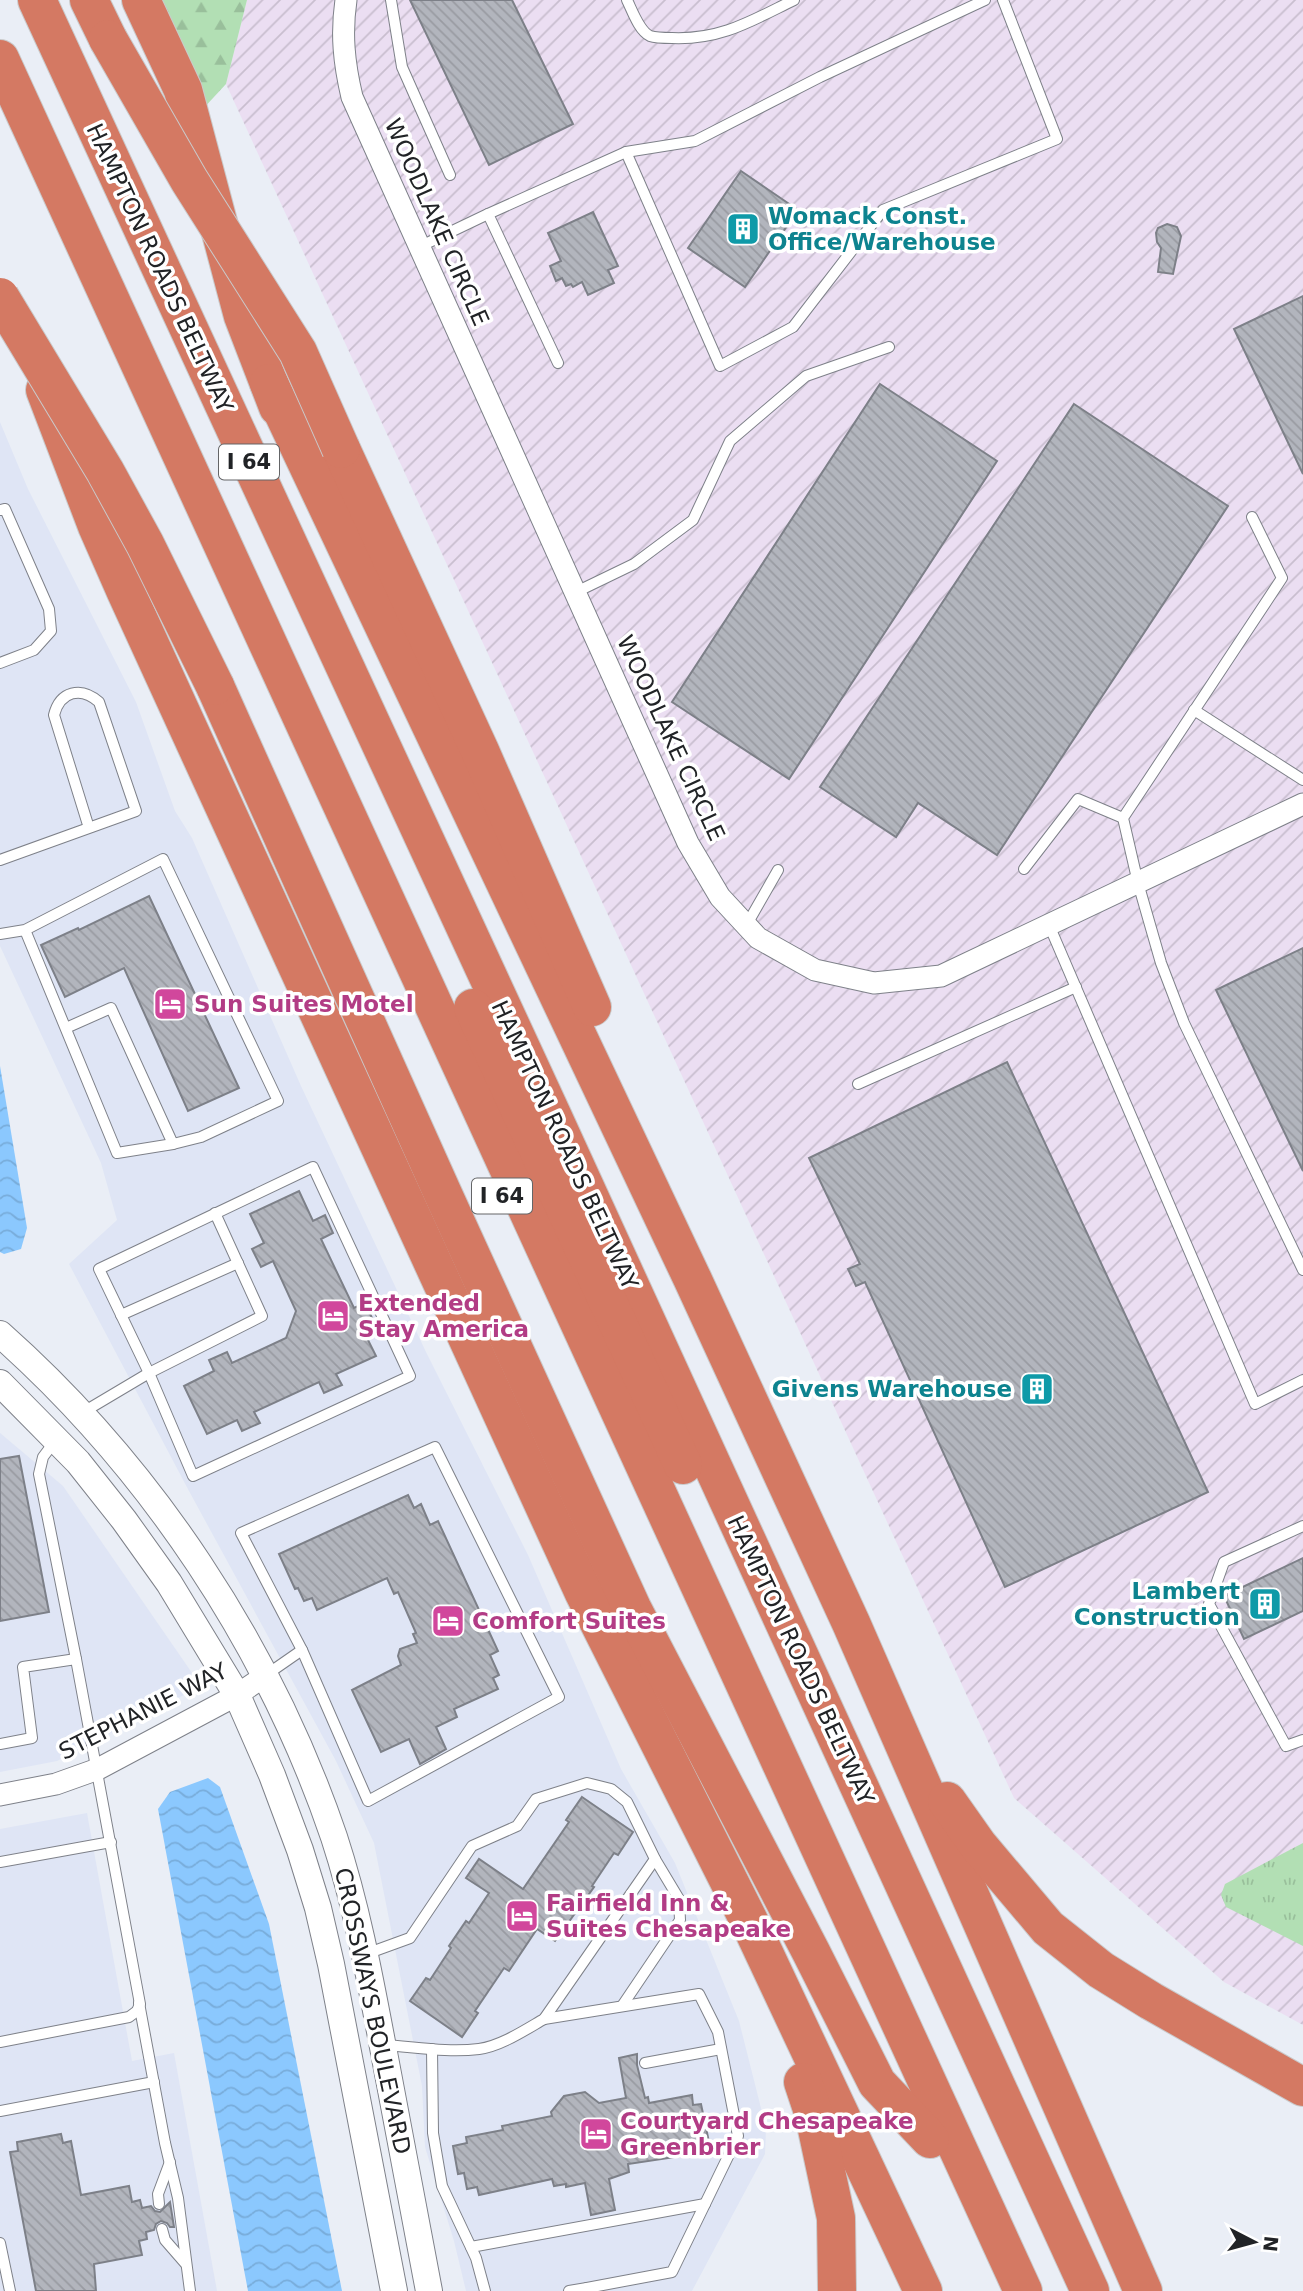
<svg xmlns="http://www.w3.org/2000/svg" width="1303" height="2291" font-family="'DejaVu Sans',sans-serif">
  <defs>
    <pattern id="industrial-furrows" width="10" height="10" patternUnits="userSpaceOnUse" patternTransform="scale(1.75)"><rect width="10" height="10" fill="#ebdef2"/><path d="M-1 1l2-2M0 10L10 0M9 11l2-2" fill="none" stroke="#c9becf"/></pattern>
    <pattern id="forest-firs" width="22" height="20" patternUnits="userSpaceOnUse" patternTransform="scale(1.75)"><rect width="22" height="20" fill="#b2dfb4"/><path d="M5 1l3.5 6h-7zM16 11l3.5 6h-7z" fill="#99bf9b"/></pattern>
    <pattern id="park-tufts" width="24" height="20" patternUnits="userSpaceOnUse" patternTransform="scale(1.75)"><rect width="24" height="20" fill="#b2dfb4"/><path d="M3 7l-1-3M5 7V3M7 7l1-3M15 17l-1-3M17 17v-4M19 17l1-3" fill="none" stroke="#99bf9b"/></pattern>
    <pattern id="water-waves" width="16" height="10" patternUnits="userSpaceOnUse" patternTransform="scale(1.75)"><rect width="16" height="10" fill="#8bc8fe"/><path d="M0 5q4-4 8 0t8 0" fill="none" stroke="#78acda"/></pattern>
    <pattern id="building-back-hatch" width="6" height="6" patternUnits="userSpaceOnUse" patternTransform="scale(1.75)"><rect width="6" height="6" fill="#b2b5bd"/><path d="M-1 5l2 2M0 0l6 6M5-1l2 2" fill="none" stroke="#999ba2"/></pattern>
  </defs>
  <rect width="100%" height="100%" fill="#eaeef6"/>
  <g fill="#dfe5f5">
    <polygon points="0,422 28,489 136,702 175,811 192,838 301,1086 426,1352 528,1555 621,1769 675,1863 739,2021 766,2128 765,2154 692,2291 466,2291 454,2241 425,2147 422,2086 374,1843 336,1761 189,1491 69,1264 117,1220 101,1163 0,946"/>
    <polygon points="0,1433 63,1486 201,1686 57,1761 0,1772"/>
    <polygon points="87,1813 132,2061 174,2053 217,2291 0,2291 0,1829"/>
  </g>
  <polygon fill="url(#industrial-furrows)" points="247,0 1303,0 1303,2025 1224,1982 1014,1798 226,84"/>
  <polygon fill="url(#forest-firs)" points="151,0 247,0 226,84 201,111"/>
  <polygon fill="url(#park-tufts)" points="1303,1843 1303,1946 1226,1907 1221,1895 1225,1884"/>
  <g fill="url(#water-waves)">
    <polygon points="0,1066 27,1228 21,1249 4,1254 0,1252"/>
    <polygon points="208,1778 220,1787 269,1924 342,2291 248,2291 158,1809 170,1792"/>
  </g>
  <g fill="url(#building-back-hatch)" stroke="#7d8088" stroke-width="2">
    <polygon points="410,0 512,0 573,124 489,165"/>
    <polygon points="741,171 798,210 745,287 688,248"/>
    <polygon points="593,212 618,266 608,270 614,283 588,295 582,282 573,287 571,284 566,286 562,278 556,281 550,266 561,261 548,233"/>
    <polygon points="1167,224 1177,227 1181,236 1173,274 1158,272 1161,248 1157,242 1156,233 1158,228"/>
    <polygon points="1303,296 1303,474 1234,329"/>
    <polygon points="880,384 997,461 789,779 672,702"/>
    <polygon points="1074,404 1228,506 997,855 918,803 896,837 820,787"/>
    <polygon points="149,896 239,1088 188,1111 124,968 65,997 41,945 78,928 79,930"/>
    <polygon points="1303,948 1303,1171 1216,990"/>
    <polygon points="1007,1062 1208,1492 1005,1587 865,1282 856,1286 848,1269 860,1264 809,1158"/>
    <polygon points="299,1191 313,1221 325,1215 333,1233 321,1239 354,1308 365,1303 373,1320 361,1326 376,1356 336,1374 342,1385 324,1393 319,1382 254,1412 260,1423 242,1431 237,1420 207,1434 184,1386 214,1371 209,1360 227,1352 232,1363 286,1338 296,1311 273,1261 261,1267 252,1249 264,1243 250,1214"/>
    <polygon points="19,1456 49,1612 0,1621 0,1459"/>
    <polygon points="408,1495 414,1508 421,1504 430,1525 438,1521 498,1651 490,1655 499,1675 493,1678 498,1689 454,1709 457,1717 436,1727 446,1749 420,1764 409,1739 381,1752 352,1690 401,1665 398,1656 400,1649 417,1643 413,1634 416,1633 398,1592 394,1594 387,1578 317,1610 312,1598 304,1601 298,1588 295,1589 279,1554"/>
    <polygon points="1303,1558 1303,1611 1244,1639 1224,1596"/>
    <polygon points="582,1797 633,1832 618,1855 614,1853 592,1886 594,1887 555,1941 537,1929 509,1971 504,1968 475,2011 478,2013 462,2037 410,2001 426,1978 430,1980 451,1948 449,1946 466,1921 469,1923 489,1893 466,1878 479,1859 523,1889 569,1822 566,1820"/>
    <polygon points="637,2054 637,2065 645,2098 648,2097 649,2103 692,2095 693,2105 701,2104 709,2142 700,2144 702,2153 628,2164 629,2172 609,2179 615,2210 591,2215 585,2183 566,2187 566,2184 554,2186 552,2179 479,2195 477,2187 467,2189 464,2173 458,2174 453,2146 467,2143 466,2137 503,2130 502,2126 552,2116 551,2112 564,2096 585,2092 599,2103 626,2098 619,2058"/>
    <polygon points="61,2134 63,2143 71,2141 81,2195 129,2186 132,2202 140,2200 142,2208 151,2206 155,2211 160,2212 170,2202 174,2227 170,2227 167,2223 161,2221 156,2224 154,2230 146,2232 147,2239 139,2241 142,2255 94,2264 96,2291 36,2291 10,2152 18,2151 17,2142"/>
  </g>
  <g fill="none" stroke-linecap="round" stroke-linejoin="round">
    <defs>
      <g id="service">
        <polyline points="391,0 402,67 450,175"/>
        <path d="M 627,0 C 632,10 639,31 650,36 C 656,38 665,38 672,38 C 721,40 751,21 794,0"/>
        <polyline points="626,152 720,366 793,327 883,210 1057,139 1003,0"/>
        <polyline points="488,214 558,363"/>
        <polyline points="419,247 488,214 626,152 695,141 820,77 985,0"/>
        <polyline points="0,510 5,509 49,609 51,631 34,650 0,663"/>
        <polyline points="1252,517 1282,578 1123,818 1138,883 1161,963 1184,1023 1303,1270"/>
        <polyline points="574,593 634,564 693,520 730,441 806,376 889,347"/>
        <polyline points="1194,710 1303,780"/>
        <path d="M 0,860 L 136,811 L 99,702 C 81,686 60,691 54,715 L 89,828"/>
        <polyline points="1024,869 1078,799 1123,818"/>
        <polyline points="1049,925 1255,1404 1303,1380"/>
        <polyline points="746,926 778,870"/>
        <polyline points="0,934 25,930 163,859 278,1101 201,1137 173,1144 117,1153 25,930"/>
        <polyline points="66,1028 111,1008 173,1144"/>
        <polyline points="858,1084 1076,987"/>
        <polygon points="313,1167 410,1376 193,1476 149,1373 99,1269"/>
        <polyline points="121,1315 238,1263"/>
        <polyline points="80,1414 149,1373 262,1316 215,1213"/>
        <polyline points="55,1441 43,1457 39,1474 76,1659"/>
        <polygon points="435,1447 559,1697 368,1801 302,1650 241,1533"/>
        <polyline points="1303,1526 1224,1562 1209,1604 1286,1746 1303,1740"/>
        <polyline points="266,1675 302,1650"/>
        <polyline points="0,1744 32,1738 23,1667 76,1659 140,2004 137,2011 129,2017 0,2042"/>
        <polyline points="0,1862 111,1842"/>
        <path d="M 366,1954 L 410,1938 L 472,1846 L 517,1826 L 536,1799 L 587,1783 L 611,1789 L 627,1802 L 655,1859 L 544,2019 C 525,2030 501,2046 479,2049 C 448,2053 415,2047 384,2045"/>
        <polyline points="139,2003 165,2143 178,2198 190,2291"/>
        <polyline points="622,2006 680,1920 679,1899 655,1859"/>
        <polyline points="544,2019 699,1994 718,2032 738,2136 672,2272 587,2288 586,2291"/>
        <polyline points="432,2049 433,2133 442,2186 476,2258 485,2291"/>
        <polyline points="645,2063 721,2049"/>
        <polyline points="0,2111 154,2082"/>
        <polyline points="159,2204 158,2194 170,2162"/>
        <polyline points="162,2229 165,2240 185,2263"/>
        <polyline points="0,2243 10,2291"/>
        <polyline points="471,2247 705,2204"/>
        <polyline points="569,2291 587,2288"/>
      </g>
      <g id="minor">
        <path d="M 346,0 C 341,34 344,63 352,97 L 688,843 L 720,897 L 758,938 L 815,970 L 874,983 L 941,976 L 1303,804"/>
        <polyline points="0,1795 56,1784 98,1769 237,1695 266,1675"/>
      </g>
      <g id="tertiary">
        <path d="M 0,1334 C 151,1468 269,1646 334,1837 C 356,1904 369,1973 382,2042 C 398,2125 413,2208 429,2291"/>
        <polyline points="0,1383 78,1462 124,1520 169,1583 237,1695 272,1775 300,1850 318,1908 331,1964 394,2291"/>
      </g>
      <g id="motorway">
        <polyline points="37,0 552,1115 1090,2291"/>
        <polyline points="89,0 108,39"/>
        <polyline points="141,0 183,90 243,316 278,407"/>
        <polyline points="0,59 1023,2291"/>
        <polyline points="269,383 692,1278 851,1623 1143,2291"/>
        <polyline points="45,390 97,526 126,592 584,1593 749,1921 923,2291"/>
        <polyline points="341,449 480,751 592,1007"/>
        <polyline points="215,686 443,1194 632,1608 811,1952 877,2083 930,2139"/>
        <polyline points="473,1008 683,1465"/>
        <polyline points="947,1801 978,1845 1048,1928 1101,1970 1151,2001 1303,2087"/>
        <polyline points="803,2082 814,2115 836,2218 837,2291"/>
      </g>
    </defs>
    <use href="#service" stroke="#7e8189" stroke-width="12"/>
    <use href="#minor" stroke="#7e8189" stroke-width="23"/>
    <use href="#tertiary" stroke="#7e8189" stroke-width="28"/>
    <use href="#motorway" stroke="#cacacb" stroke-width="40"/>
    <use href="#service" stroke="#fff" stroke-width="10"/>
    <use href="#minor" stroke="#fff" stroke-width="21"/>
    <use href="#tertiary" stroke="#fff" stroke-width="26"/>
    <use href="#motorway" stroke="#d47963" stroke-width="38"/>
    <defs>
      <g id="motorway-bridge">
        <polyline points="108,39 189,180 298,352 341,449"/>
        <polyline points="0,297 105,471 145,544 215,686"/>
      </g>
    </defs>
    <use href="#motorway-bridge" stroke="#cacacb" stroke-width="40" stroke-linecap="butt"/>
    <use href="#motorway-bridge" stroke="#d47963" stroke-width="38"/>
  </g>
  <defs>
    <symbol id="building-square" viewBox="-11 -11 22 22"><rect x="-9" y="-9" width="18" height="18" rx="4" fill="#0f9aa8" stroke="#fff"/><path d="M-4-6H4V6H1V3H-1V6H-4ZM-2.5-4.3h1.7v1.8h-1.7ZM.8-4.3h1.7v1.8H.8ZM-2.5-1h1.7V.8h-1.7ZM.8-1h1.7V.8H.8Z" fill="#fff"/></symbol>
    <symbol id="hotel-square" viewBox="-11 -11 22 22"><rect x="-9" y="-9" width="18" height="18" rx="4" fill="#d1479c" stroke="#fff"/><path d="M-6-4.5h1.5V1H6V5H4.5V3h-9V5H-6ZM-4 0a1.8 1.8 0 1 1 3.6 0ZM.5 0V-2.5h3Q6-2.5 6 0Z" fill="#fff"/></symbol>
  </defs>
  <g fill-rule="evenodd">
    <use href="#building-square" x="724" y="210" width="38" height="38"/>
    <use href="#hotel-square" x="151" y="985" width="38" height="38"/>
    <use href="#hotel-square" x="314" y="1297" width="38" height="38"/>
    <use href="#building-square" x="1018" y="1370" width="38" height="38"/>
    <use href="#building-square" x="1246" y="1585" width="38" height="38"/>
    <use href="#hotel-square" x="429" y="1602" width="38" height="38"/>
    <use href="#hotel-square" x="503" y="1897" width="38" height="38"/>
    <use href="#hotel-square" x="577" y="2115" width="38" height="38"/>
  </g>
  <g text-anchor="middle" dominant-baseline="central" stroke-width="7" stroke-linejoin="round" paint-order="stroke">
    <g fill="#fff" stroke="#646567" stroke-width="2">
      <rect x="219" y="444.5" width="60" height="35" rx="5"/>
      <rect x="472" y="1178.5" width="60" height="35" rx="5"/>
    </g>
    <g font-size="21" font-weight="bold" fill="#212326">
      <text x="249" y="462">I 64</text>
      <text x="502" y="1196">I 64</text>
    </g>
    <g font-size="23" font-weight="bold" fill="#0d838f" stroke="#fff" text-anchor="end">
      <text x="768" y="216" text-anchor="start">Womack Const.<tspan x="768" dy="26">Office/Warehouse</tspan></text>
      <text x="1012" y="1389">Givens Warehouse</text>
      <text x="1240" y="1591">Lambert<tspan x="1240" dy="26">Construction</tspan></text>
    </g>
    <g font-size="23" fill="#212326" stroke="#fff">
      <text transform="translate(437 222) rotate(66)">WOODLAKE CIRCLE</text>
      <text transform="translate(160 268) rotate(65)">HAMPTON ROADS BELTWAY</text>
      <text transform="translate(671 738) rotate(65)">WOODLAKE CIRCLE</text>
      <text transform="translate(565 1145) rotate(65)">HAMPTON ROADS BELTWAY</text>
      <text transform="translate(801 1660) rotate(65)">HAMPTON ROADS BELTWAY</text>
      <text transform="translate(143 1711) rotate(-27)">STEPHANIE WAY</text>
      <text transform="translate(373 2011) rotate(78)">CROSSWAYS BOULEVARD</text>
    </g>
    <g font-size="23" font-weight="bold" fill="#b23c85" stroke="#fff" text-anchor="start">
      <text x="194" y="1004">Sun Suites Motel</text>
      <text x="358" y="1303">Extended<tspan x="358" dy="26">Stay America</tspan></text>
      <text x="472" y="1621">Comfort Suites</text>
      <text x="546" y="1903">Fairfield Inn &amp;<tspan x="546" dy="26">Suites Chesapeake</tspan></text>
      <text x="620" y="2121">Courtyard Chesapeake<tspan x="620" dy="26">Greenbrier</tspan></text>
    </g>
  </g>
  <g transform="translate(1254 2242) rotate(96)" stroke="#ffffff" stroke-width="5" paint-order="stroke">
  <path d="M0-5L12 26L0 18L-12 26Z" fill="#212326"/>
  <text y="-10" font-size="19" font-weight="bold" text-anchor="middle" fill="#212326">N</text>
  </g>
</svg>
